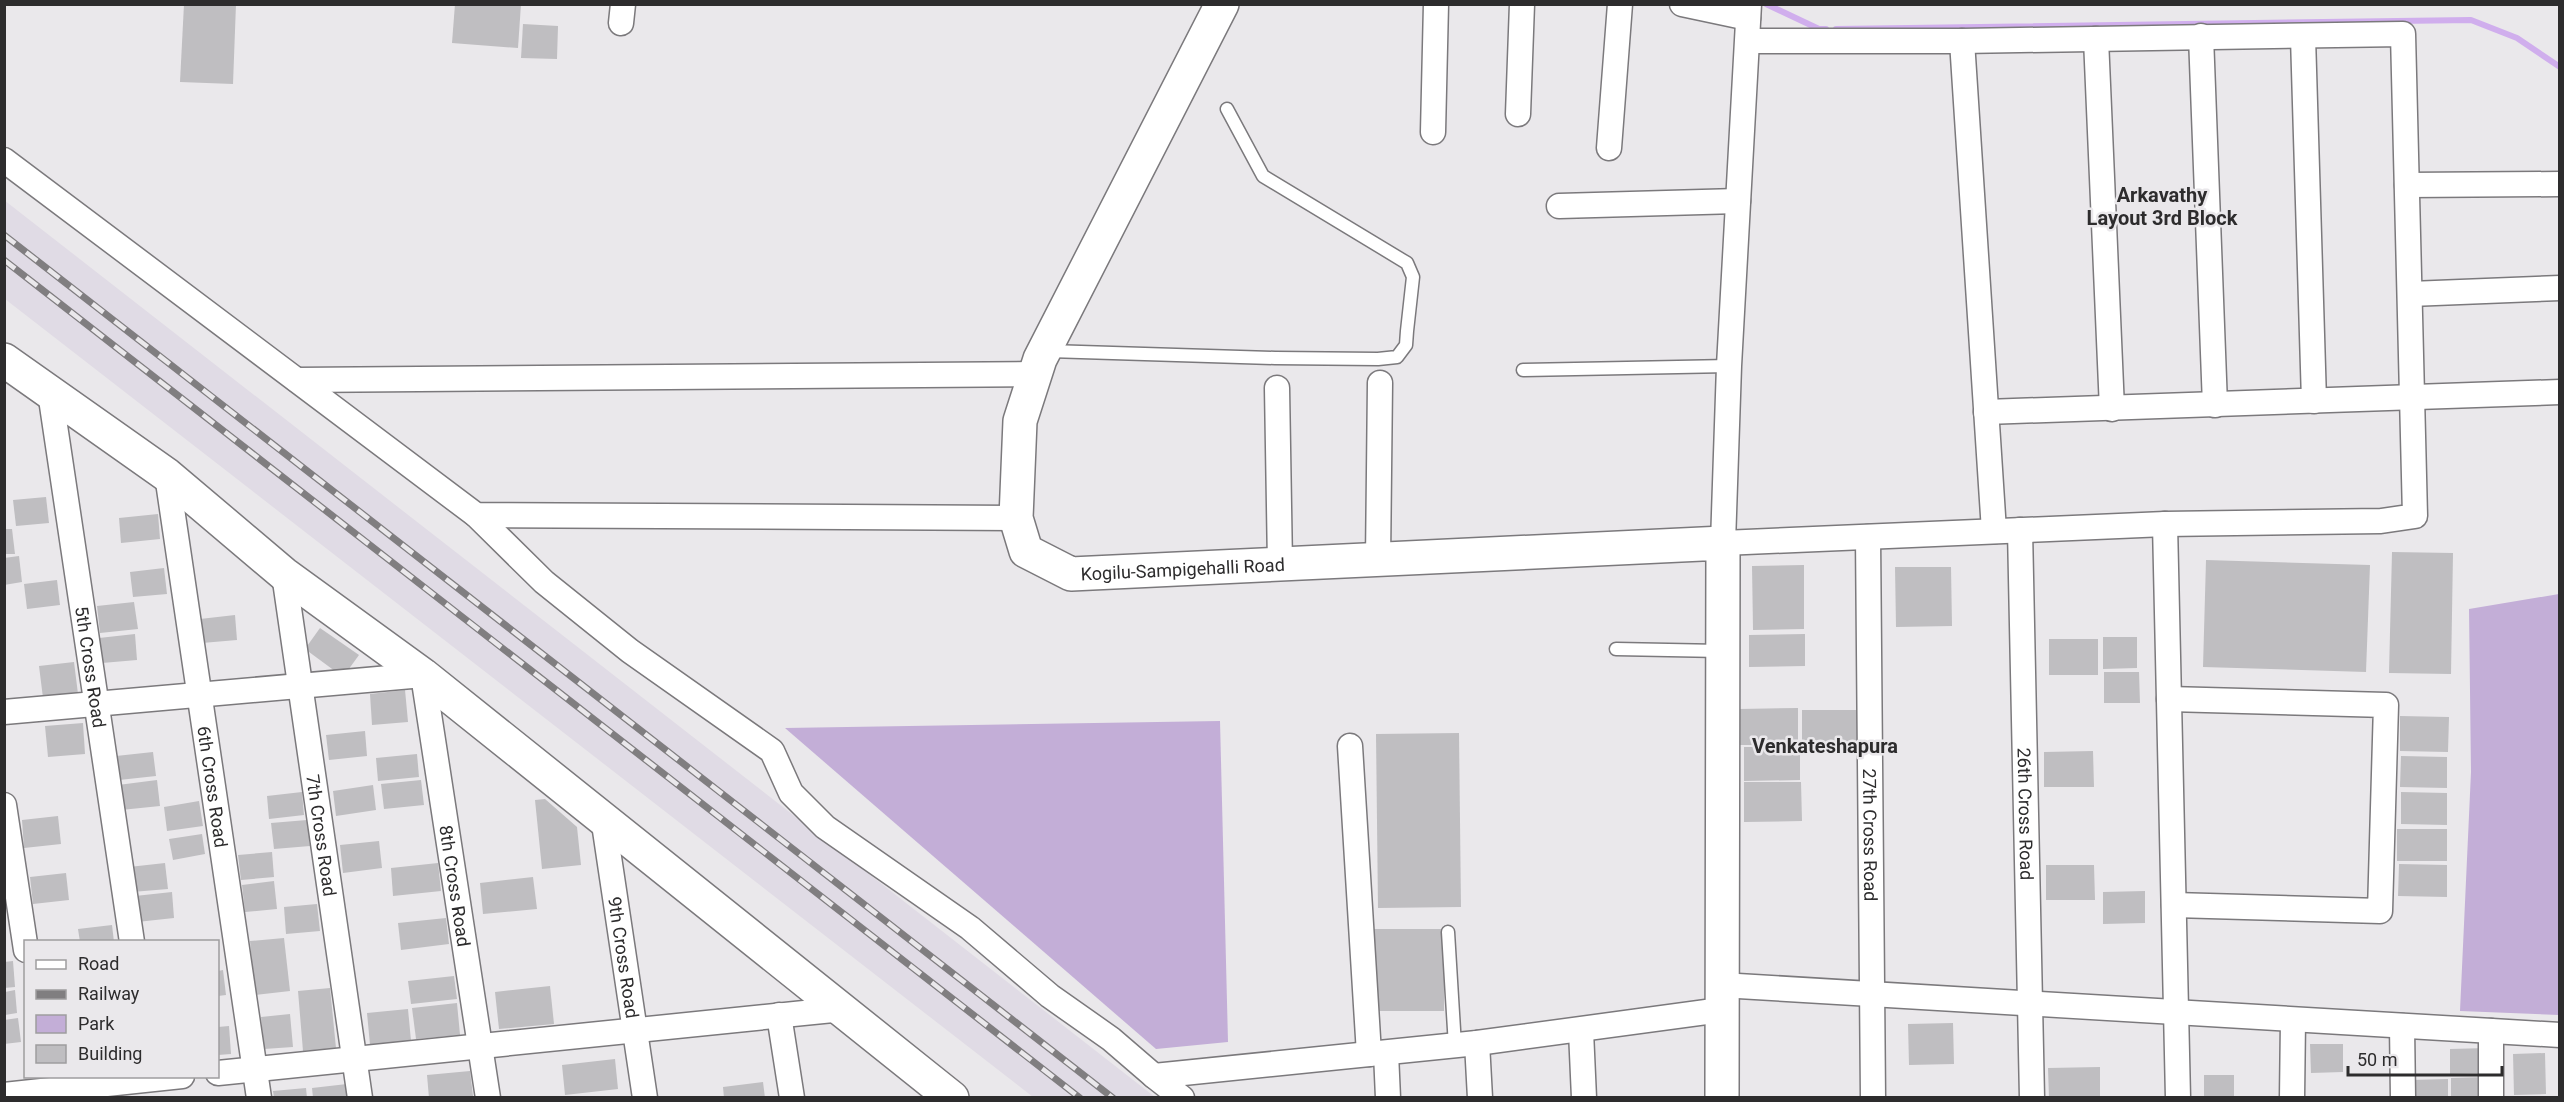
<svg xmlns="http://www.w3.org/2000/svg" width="2564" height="1102" font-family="Roboto,sans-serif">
  <rect width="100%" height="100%" fill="#eae8eb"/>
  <polygon fill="#e0dbe5" points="4,200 1155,1097 1033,1097 5,299"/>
  <g fill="#c3aed7">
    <polygon points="2559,594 2559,1015 2460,1011 2471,772 2469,609"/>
    <polygon points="1220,721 1228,1042 1156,1049 785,728"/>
  </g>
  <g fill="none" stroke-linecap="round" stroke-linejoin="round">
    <g stroke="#d0aeed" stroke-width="6">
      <polyline points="1766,4 1819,29 1826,29"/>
      <polyline points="1836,29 2471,20 2517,38 2560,67"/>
    </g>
  </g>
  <g fill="#bfbec1">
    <polygon points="184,4 236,4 233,84 180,82"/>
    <polygon points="455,4 521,4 518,48 452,43"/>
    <polygon points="523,24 558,26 557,59 521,58"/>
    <polygon points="46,497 49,523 16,526 13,500"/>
    <polygon points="158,514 160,539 121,543 119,518"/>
    <polygon points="4,529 12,529 15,554 4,554"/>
    <polygon points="2392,552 2453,553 2451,674 2389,673"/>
    <polygon points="19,556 22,582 4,585 4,558"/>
    <polygon points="2206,560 2370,565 2366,672 2203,667"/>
    <polygon points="1804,565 1804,629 1753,630 1752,566"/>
    <polygon points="1895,567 1951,567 1952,626 1896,627"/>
    <polygon points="164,568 167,594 133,597 130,572"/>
    <polygon points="57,580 60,605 27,609 24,584"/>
    <polygon points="134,602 138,629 100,633 97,606"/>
    <polygon points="235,615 237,640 202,643 200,619"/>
    <polygon points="320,628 359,655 343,677 305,649"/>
    <polygon points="135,634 137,660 102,663 99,638"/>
    <polygon points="1805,634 1805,666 1749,667 1749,635"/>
    <polygon points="2103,637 2137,637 2137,668 2103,669"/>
    <rect x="2049" y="639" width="49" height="36"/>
    <polygon points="74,662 78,694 43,698 39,666"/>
    <polygon points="2104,672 2139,672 2140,703 2104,703"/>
    <polygon points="405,690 408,722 372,725 370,694"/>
    <polygon points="1798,708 1798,745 1739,745 1739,709"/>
    <rect x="1802" y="710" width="55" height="36"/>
    <polygon points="2400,716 2449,717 2448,752 2400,751"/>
    <polygon points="83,723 85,754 48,757 45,726"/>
    <polygon points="365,731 367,756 329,760 326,735"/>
    <polygon points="1459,733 1461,907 1378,908 1376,734"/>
    <polygon points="1744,747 1800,747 1800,780 1744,781"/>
    <polygon points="2093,751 2094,787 2044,787 2044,752"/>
    <polygon points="153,752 156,776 119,780 116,756"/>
    <polygon points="417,754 419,777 378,781 376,758"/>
    <polygon points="2401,756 2447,757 2447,788 2400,787"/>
    <polygon points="157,780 160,806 121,810 118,785"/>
    <polygon points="421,780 424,805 384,809 381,784"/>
    <polygon points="1744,782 1801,782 1802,821 1744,822"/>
    <polygon points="373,785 376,810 336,816 333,791"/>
    <polygon points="302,792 304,815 269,819 267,796"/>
    <polygon points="2401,792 2447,793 2447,825 2401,824"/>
    <polygon points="545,799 577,827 581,865 542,869 535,800"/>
    <polygon points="199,801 203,826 167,831 164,807"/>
    <polygon points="58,816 61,844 24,848 22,820"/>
    <polygon points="307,820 310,846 274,849 271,823"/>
    <rect x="2397" y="829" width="50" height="32"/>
    <polygon points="202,834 205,854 173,860 169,839"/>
    <polygon points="379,841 382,868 343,873 340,845"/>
    <polygon points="272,852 274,877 241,880 238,855"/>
    <polygon points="165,863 168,889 132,892 129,867"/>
    <polygon points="438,863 441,891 393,896 391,868"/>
    <polygon points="2399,864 2447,865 2447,897 2398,896"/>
    <polygon points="2046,865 2094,865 2095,900 2046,900"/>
    <polygon points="66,873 69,900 33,904 30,877"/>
    <polygon points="533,877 537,909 483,914 480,883"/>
    <polygon points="274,881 277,909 245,912 242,885"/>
    <polygon points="2145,891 2145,923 2103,924 2103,892"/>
    <polygon points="172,892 174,918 137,922 135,896"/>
    <polygon points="317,904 320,931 286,934 284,907"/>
    <polygon points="446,918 449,944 401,950 398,923"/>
    <polygon points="112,925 114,942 80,942 78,929"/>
    <rect x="1374" y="929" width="70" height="82"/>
    <polygon points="284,938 290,991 255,995 250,941"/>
    <polygon points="13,961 15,987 4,988 4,962"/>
    <polygon points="223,970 226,995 218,996 218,971"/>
    <polygon points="454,976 457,999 411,1004 408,981"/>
    <polygon points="550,986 554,1024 499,1029 495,992"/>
    <polygon points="330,988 336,1048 303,1051 298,991"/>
    <polygon points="15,990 17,1013 5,1015 5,992"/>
    <polygon points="457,1003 460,1035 416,1039 412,1008"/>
    <polygon points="408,1009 411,1041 370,1045 367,1013"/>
    <polygon points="290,1014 293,1047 264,1049 261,1017"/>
    <polygon points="18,1018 21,1042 4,1044 4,1020"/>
    <polygon points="1953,1023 1954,1064 1909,1065 1908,1024"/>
    <polygon points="229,1026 231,1054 218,1055 218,1027"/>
    <polygon points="2310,1044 2343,1044 2343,1072 2311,1073"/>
    <polygon points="2487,1048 2488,1073 2450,1074 2450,1049"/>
    <polygon points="2545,1053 2546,1094 2514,1095 2513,1054"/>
    <polygon points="615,1059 618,1089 565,1095 562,1065"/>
    <polygon points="2100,1067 2100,1098 2049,1098 2048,1068"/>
    <polygon points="470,1071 473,1096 429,1098 427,1075"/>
    <rect x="2204" y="1075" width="30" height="23"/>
    <polygon points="2487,1077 2487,1098 2451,1098 2451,1078"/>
    <polygon points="2448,1079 2448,1098 2411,1098 2410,1080"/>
    <polygon points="763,1082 765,1098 724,1098 723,1087"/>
    <polygon points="347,1084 348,1098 313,1098 312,1088"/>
    <polygon points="306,1088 307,1098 274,1098 273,1091"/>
  </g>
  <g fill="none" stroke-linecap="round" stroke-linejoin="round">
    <defs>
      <g id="lane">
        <polyline points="1049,351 1275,358 1378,359 1397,357 1406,345 1407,331 1413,277 1407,263 1263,176 1227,109"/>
        <polyline points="1523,370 1729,366"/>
        <polyline points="1616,649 1721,651"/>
        <polyline points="1448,932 1455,1046"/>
      </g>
      <g id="street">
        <polyline points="1682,4 1748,18"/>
        <polyline points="621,23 623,4"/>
        <polyline points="2201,36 2215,405"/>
        <polyline points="2303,37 2314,401"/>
        <polyline points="2096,39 2112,409"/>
        <polyline points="1747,41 1962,41 2403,34 2415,516 2381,521 2165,524 1723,543 1729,366 1749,4"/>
        <polyline points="1962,41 1994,531"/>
        <polyline points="1518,114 1522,4"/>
        <polyline points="1433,132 1436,4"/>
        <polyline points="1609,148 1620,4"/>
        <polyline points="4,160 476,515 1016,518"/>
        <polyline points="2407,185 2560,184"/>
        <polyline points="1559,206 1738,201"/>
        <polyline points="2410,294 2560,288"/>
        <polyline points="297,380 1035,374"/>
        <polyline points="1277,388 1280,565"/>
        <path id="s1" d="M 50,392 L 132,942"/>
        <polyline points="1986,412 2560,392"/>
        <path id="s2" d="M 167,475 L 259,1098"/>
        <polyline points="476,515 544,582 630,651 772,751 791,793 825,827 970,928 1050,996 1111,1039 1154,1076"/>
        <polyline points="2165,524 2178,1098"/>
        <path id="s3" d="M 2020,530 L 2032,1098"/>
        <path id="s4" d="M 1868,537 L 1873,1098"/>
        <polyline points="1378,560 1380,383"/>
        <path id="s5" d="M 284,574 L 360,1098"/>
        <polyline points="2169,699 2386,705 2380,911 2174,905"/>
        <path id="s6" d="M 4,712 L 423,675 L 488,1098"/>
        <polyline points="1350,746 1369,1054"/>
        <polyline points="4,805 26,950"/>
        <path id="s7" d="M 603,817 L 645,1098"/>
        <polyline points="1721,985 2560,1035"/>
        <polyline points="779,1015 792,1098"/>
        <polyline points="2402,1026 2403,1098"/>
        <polyline points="1581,1031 1584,1098"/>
        <polyline points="1477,1043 1480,1098"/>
        <polyline points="1386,1053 1388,1098"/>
        <polyline points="218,1073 843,1009"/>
        <polyline points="4,1095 182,1076"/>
        <polyline points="1182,1098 1154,1076 1477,1043 1721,1010"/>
        <polyline points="2292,1098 2293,1020"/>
        <polyline points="2491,1098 2491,1031"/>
      </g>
      <g id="secondary">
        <path id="s8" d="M 1222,4 L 1040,359 L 1020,421 L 1016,518 L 1026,551 L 1071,574 L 1723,543 L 1722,1098"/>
        <polyline points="4,360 167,475 284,574 423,675 952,1098"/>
      </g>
    </defs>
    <use href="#lane" stroke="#7b797c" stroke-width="15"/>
    <use href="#street" stroke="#7b797c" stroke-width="27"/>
    <use href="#secondary" stroke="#7b797c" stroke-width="36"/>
    <use href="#lane" stroke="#fff" stroke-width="12"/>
    <use href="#street" stroke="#fff" stroke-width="24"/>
    <use href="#secondary" stroke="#fff" stroke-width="33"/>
    <defs>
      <g id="rail">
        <polyline points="4,235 1113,1098"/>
        <polyline points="4,260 1080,1098"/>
      </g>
    </defs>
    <use href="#rail" stroke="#807e80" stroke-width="7"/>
    <use href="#rail" stroke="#eae8eb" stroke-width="4.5" stroke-dasharray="14" stroke-linecap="butt"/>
  </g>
  <g text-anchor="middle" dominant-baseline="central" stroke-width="5" stroke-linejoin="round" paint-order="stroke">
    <g font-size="18" fill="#2d2c2d" stroke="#eae8eb">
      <text stroke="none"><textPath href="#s8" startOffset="758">Kogilu-Sampigehalli Road</textPath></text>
      <text stroke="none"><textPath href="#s1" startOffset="278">5th Cross Road</textPath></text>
      <text stroke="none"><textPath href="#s2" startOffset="315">6th Cross Road</textPath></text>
      <text stroke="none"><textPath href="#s3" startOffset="284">26th Cross Road</textPath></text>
      <text stroke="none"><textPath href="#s4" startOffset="298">27th Cross Road</textPath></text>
      <text stroke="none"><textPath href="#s5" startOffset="264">7th Cross Road</textPath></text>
      <text stroke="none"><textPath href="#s6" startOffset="634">8th Cross Road</textPath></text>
      <text stroke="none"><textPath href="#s7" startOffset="142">9th Cross Road</textPath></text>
    </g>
    <g font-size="20" font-weight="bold" fill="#2d2c2d" stroke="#eae8eb">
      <text x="2162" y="195">Arkavathy<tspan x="2162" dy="23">Layout 3rd Block</tspan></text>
      <text x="1825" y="746">Venkateshapura</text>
    </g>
  </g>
  <rect width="2564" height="1102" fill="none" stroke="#2d2c2d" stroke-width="12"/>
  <rect x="24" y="940" width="195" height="138" fill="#eae8eb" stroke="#9e9d9f" stroke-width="1.5"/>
  <rect x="36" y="960" width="30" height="9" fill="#ffffff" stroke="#9e9d9f" stroke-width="1.5"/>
  <text x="78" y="970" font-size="18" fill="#2d2c2d">Road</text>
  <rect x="36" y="990" width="30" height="9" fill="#807e80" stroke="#9e9d9f" stroke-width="1.5"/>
  <text x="78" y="1000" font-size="18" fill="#2d2c2d">Railway</text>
  <rect x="36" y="1015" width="30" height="18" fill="#c3aed7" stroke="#9e9d9f" stroke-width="1.5"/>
  <text x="78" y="1030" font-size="18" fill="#2d2c2d">Park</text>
  <rect x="36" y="1045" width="30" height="18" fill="#bfbec1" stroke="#9e9d9f" stroke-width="1.5"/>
  <text x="78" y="1060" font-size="18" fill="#2d2c2d">Building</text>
  <path d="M2348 1066v9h154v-9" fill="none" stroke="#2d2c2d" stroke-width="3"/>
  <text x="2357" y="1066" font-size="18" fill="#2d2c2d" stroke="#eae8eb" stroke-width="4.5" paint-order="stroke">50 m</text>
</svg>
